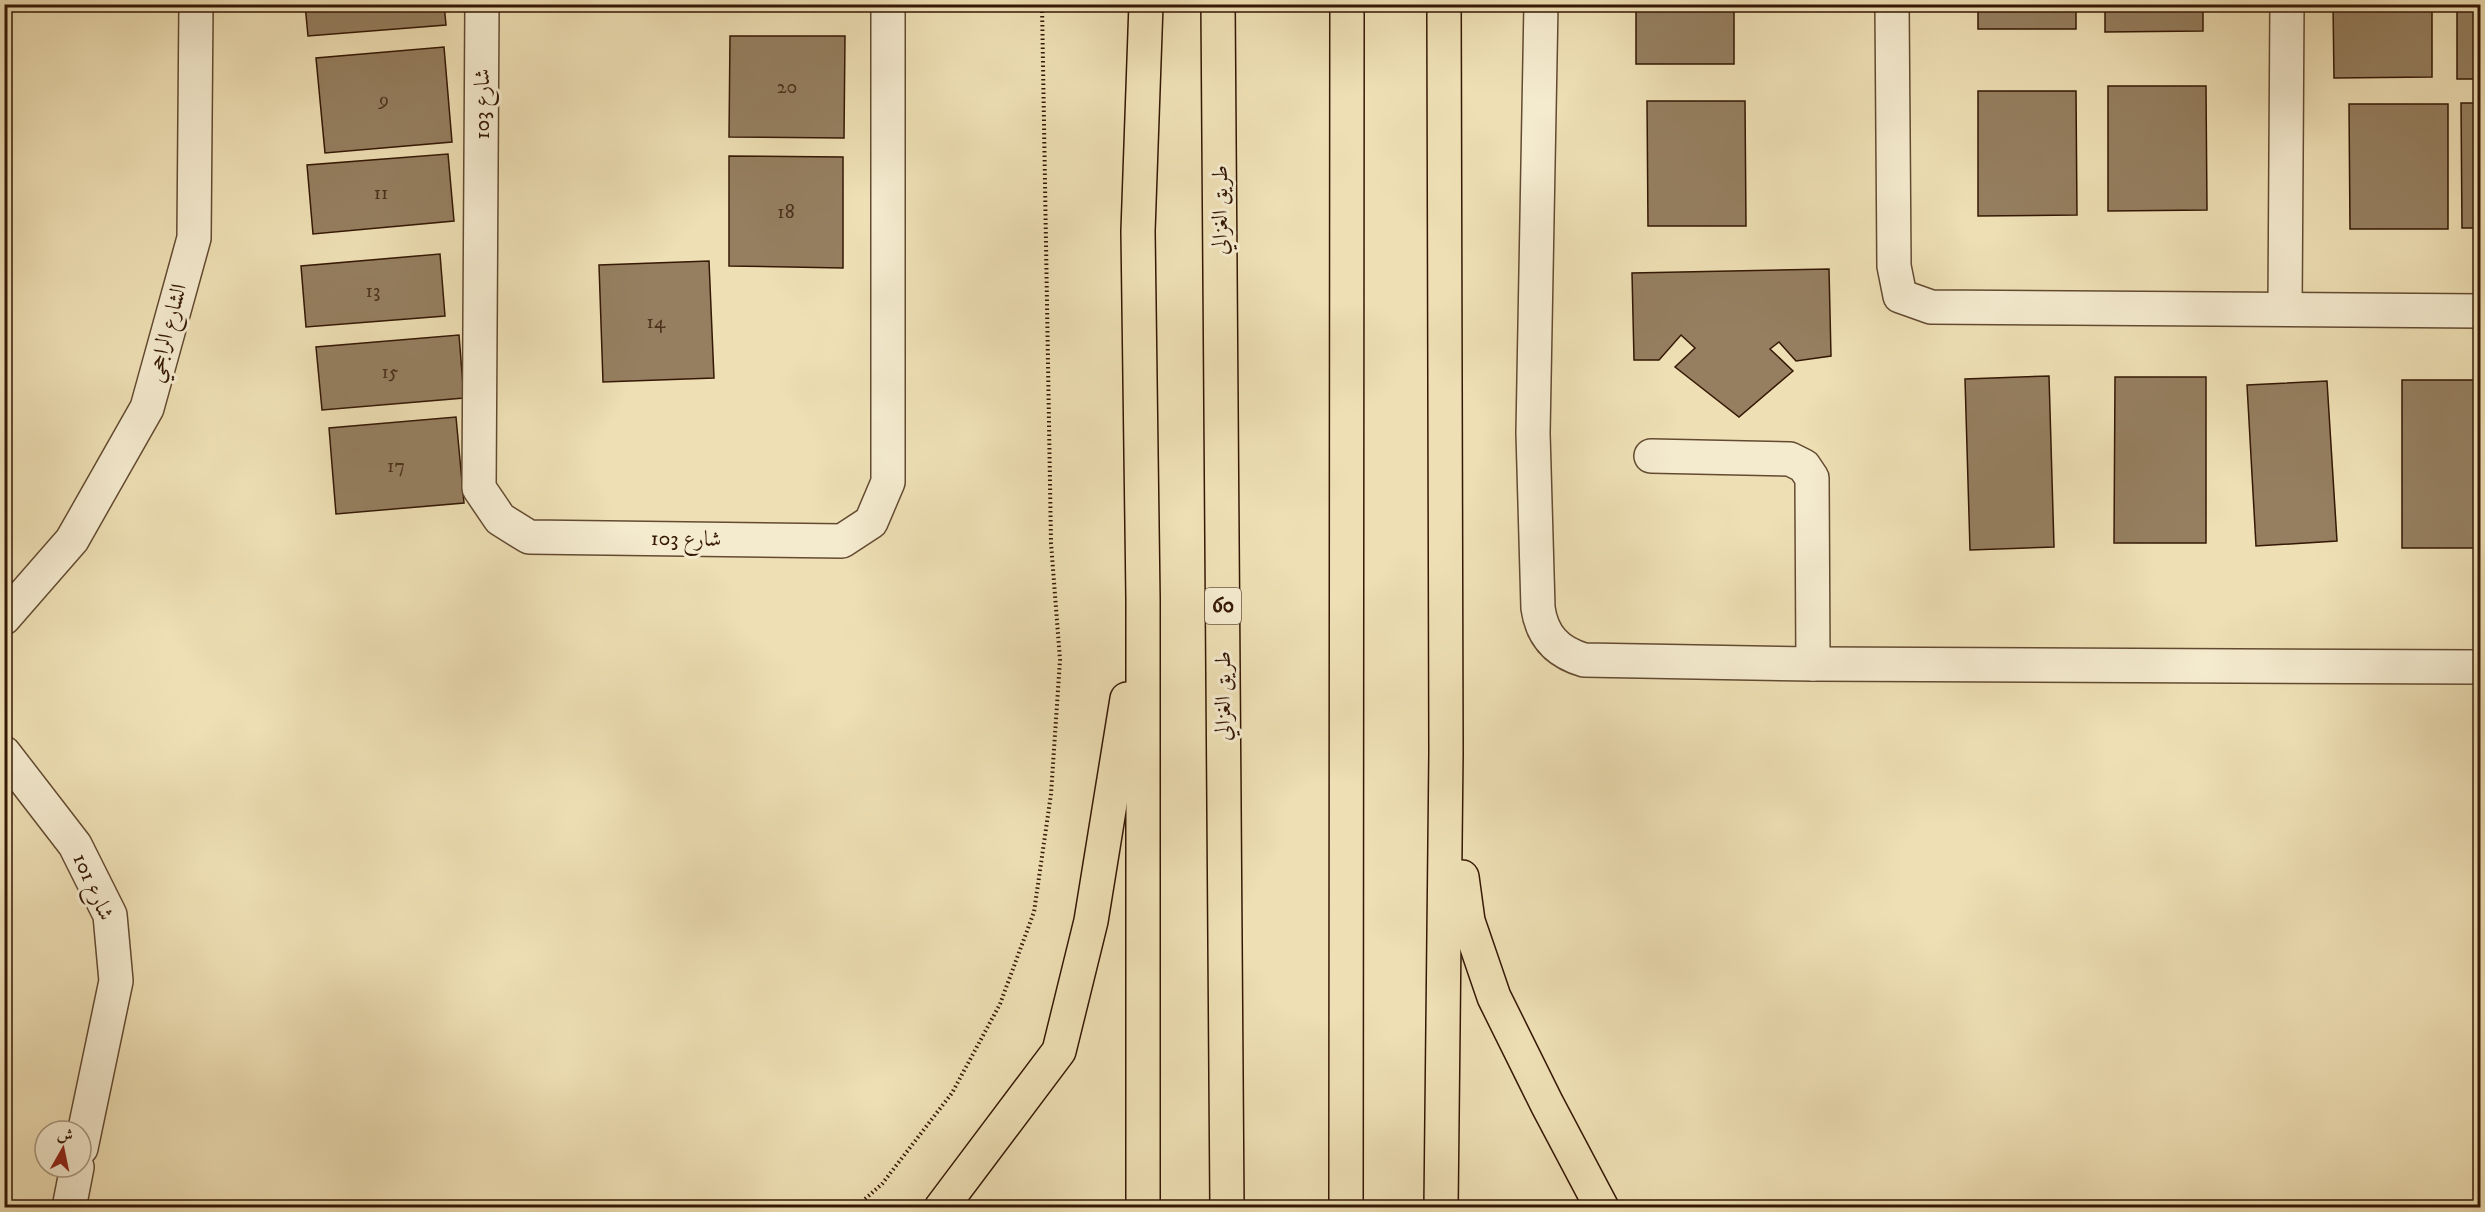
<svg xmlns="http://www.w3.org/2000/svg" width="2485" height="1212" font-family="'IM FELL DW Pica',Amiri,serif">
  <rect width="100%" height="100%" fill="#eedfb4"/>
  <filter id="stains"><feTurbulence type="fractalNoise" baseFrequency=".00333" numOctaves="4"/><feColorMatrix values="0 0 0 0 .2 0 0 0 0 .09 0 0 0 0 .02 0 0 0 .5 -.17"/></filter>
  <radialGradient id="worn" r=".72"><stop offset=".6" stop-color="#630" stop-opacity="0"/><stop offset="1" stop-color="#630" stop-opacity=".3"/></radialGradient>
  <g fill="#957f60" stroke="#351805" stroke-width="1.5">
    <polygon points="305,4 444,4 446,25 308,36"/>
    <rect x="1636" y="4" width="98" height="60"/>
    <rect x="1978" y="4" width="98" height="25"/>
    <polygon points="2105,4 2203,4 2203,31 2105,32"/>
    <polygon points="2333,4 2432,4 2432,77 2334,78"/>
    <rect x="2457" y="4" width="23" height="75"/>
    <polygon points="730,36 845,36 844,138 729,137"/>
    <polygon points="444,47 452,142 325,153 316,58"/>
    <polygon points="2108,86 2206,86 2207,210 2108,211"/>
    <polygon points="1978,91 2076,91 2077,215 1978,216"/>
    <polygon points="1647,101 1745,101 1746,226 1648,226"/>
    <polygon points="2461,103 2480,103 2480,228 2462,228"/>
    <polygon points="2349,104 2448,104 2448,229 2350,229"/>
    <polygon points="448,154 454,221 313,234 307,165"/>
    <polygon points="729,156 843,157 843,268 729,266"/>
    <polygon points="440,254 445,316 306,327 301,266"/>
    <polygon points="709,261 714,378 603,382 599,265"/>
    <polygon points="1829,269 1831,356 1796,361 1779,342 1770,349 1793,371 1739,417 1675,367 1695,348 1681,335 1659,360 1634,360 1632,273"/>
    <polygon points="459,335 464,398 322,410 316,347"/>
    <polygon points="2049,376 2054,547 1970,550 1965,379"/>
    <polygon points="2115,377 2206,377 2206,543 2114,543"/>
    <rect x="2402" y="380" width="78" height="168"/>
    <polygon points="2327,381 2337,541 2256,546 2247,385"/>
    <polygon points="456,417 464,503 336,514 329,428"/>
  </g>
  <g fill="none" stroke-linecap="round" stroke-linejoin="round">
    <defs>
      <g id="minor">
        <polyline points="482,4 479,488 500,519 529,537 842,541 871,522 888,482 888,4"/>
        <path d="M 1541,4 L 1533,433 L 1538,608 C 1542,636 1557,652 1584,660 L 1813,664 L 2480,667"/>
        <polyline points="1892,4 1894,266 1900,296 1931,307 2480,311"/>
        <polyline points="2285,309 2287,4"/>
        <polyline points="1651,456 1790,459 1804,466 1812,478 1813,664"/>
        <polyline points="4,618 72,540 147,408 194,238 196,4"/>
        <polyline points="4,753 75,845 110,915 116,981 81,1148"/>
        <polyline points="69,1208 77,1167"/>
      </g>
      <g id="primary">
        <polyline points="1462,877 1468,921 1494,997 1547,1104 1602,1208"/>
        <polyline points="941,1208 1059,1051 1091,921 1127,699"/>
        <polyline points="1143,1208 1143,599 1138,231 1146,4"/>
        <polyline points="1441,1208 1446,753 1444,4"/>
      </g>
      <g id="motorway">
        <polyline points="1218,4 1227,1208"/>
        <polyline points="1346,1208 1347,4"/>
      </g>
    </defs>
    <use href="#minor" stroke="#634a31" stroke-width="36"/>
    <use href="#primary" stroke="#351805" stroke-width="36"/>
    <use href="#motorway" stroke="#351805" stroke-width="36"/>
    <polyline stroke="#351805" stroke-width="4" stroke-dasharray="1.5 3" stroke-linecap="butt" points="855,1208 882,1184 952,1093 1000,1004 1034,912 1051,794 1060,660 1051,543 1042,4"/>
    <use href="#minor" stroke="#f4eace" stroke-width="33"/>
    <use href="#primary" stroke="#eedfb4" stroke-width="33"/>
    <use href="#motorway" stroke="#eedfb4" stroke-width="33"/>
  </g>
  <g text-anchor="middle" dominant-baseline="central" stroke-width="6" stroke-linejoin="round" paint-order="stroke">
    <g font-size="20" fill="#4d321c">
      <text x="787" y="87">20</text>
      <text x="384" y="100">9</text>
      <text x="381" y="193">11</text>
      <text x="786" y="212">18</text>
      <text x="373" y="291">13</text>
      <text x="656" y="322">14</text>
      <text x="390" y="372">15</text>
      <text x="396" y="466">17</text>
    </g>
    <rect fill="#f4eace" stroke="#6e5741" stroke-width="1.5" x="1205" y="588" width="36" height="36" rx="4.5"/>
    <g font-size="21" font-weight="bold" fill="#351805">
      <text x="1223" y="606">60</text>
    </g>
    <g font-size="22" fill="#351805" stroke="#f4eace">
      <text transform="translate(482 104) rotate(-90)">شارع 103</text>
      <text transform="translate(1220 210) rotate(-90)">طريق الغزالي</text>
      <text transform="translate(167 333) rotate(-75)">الشارع الراجحي</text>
      <text transform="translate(686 539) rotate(1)">شارع 103</text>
      <text transform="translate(1223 696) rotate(-90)">طريق الغزالي</text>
      <text transform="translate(93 887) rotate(66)">شارع 101</text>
    </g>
  </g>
  <rect width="2485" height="1212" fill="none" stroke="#eedfb4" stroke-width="24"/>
  <rect x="6" y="6" width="2473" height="1200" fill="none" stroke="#351805" stroke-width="3"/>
  <rect x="12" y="12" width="2461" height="1188" fill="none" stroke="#351805" stroke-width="1.5"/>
  <g transform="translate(63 1149) rotate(9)"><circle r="28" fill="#f4eace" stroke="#a8967e" stroke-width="1.5"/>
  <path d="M0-4.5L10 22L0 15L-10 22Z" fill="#8f2418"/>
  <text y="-9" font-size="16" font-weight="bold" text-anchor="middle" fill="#351805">ش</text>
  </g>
  <rect width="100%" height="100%" filter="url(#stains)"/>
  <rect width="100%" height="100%" fill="url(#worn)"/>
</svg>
